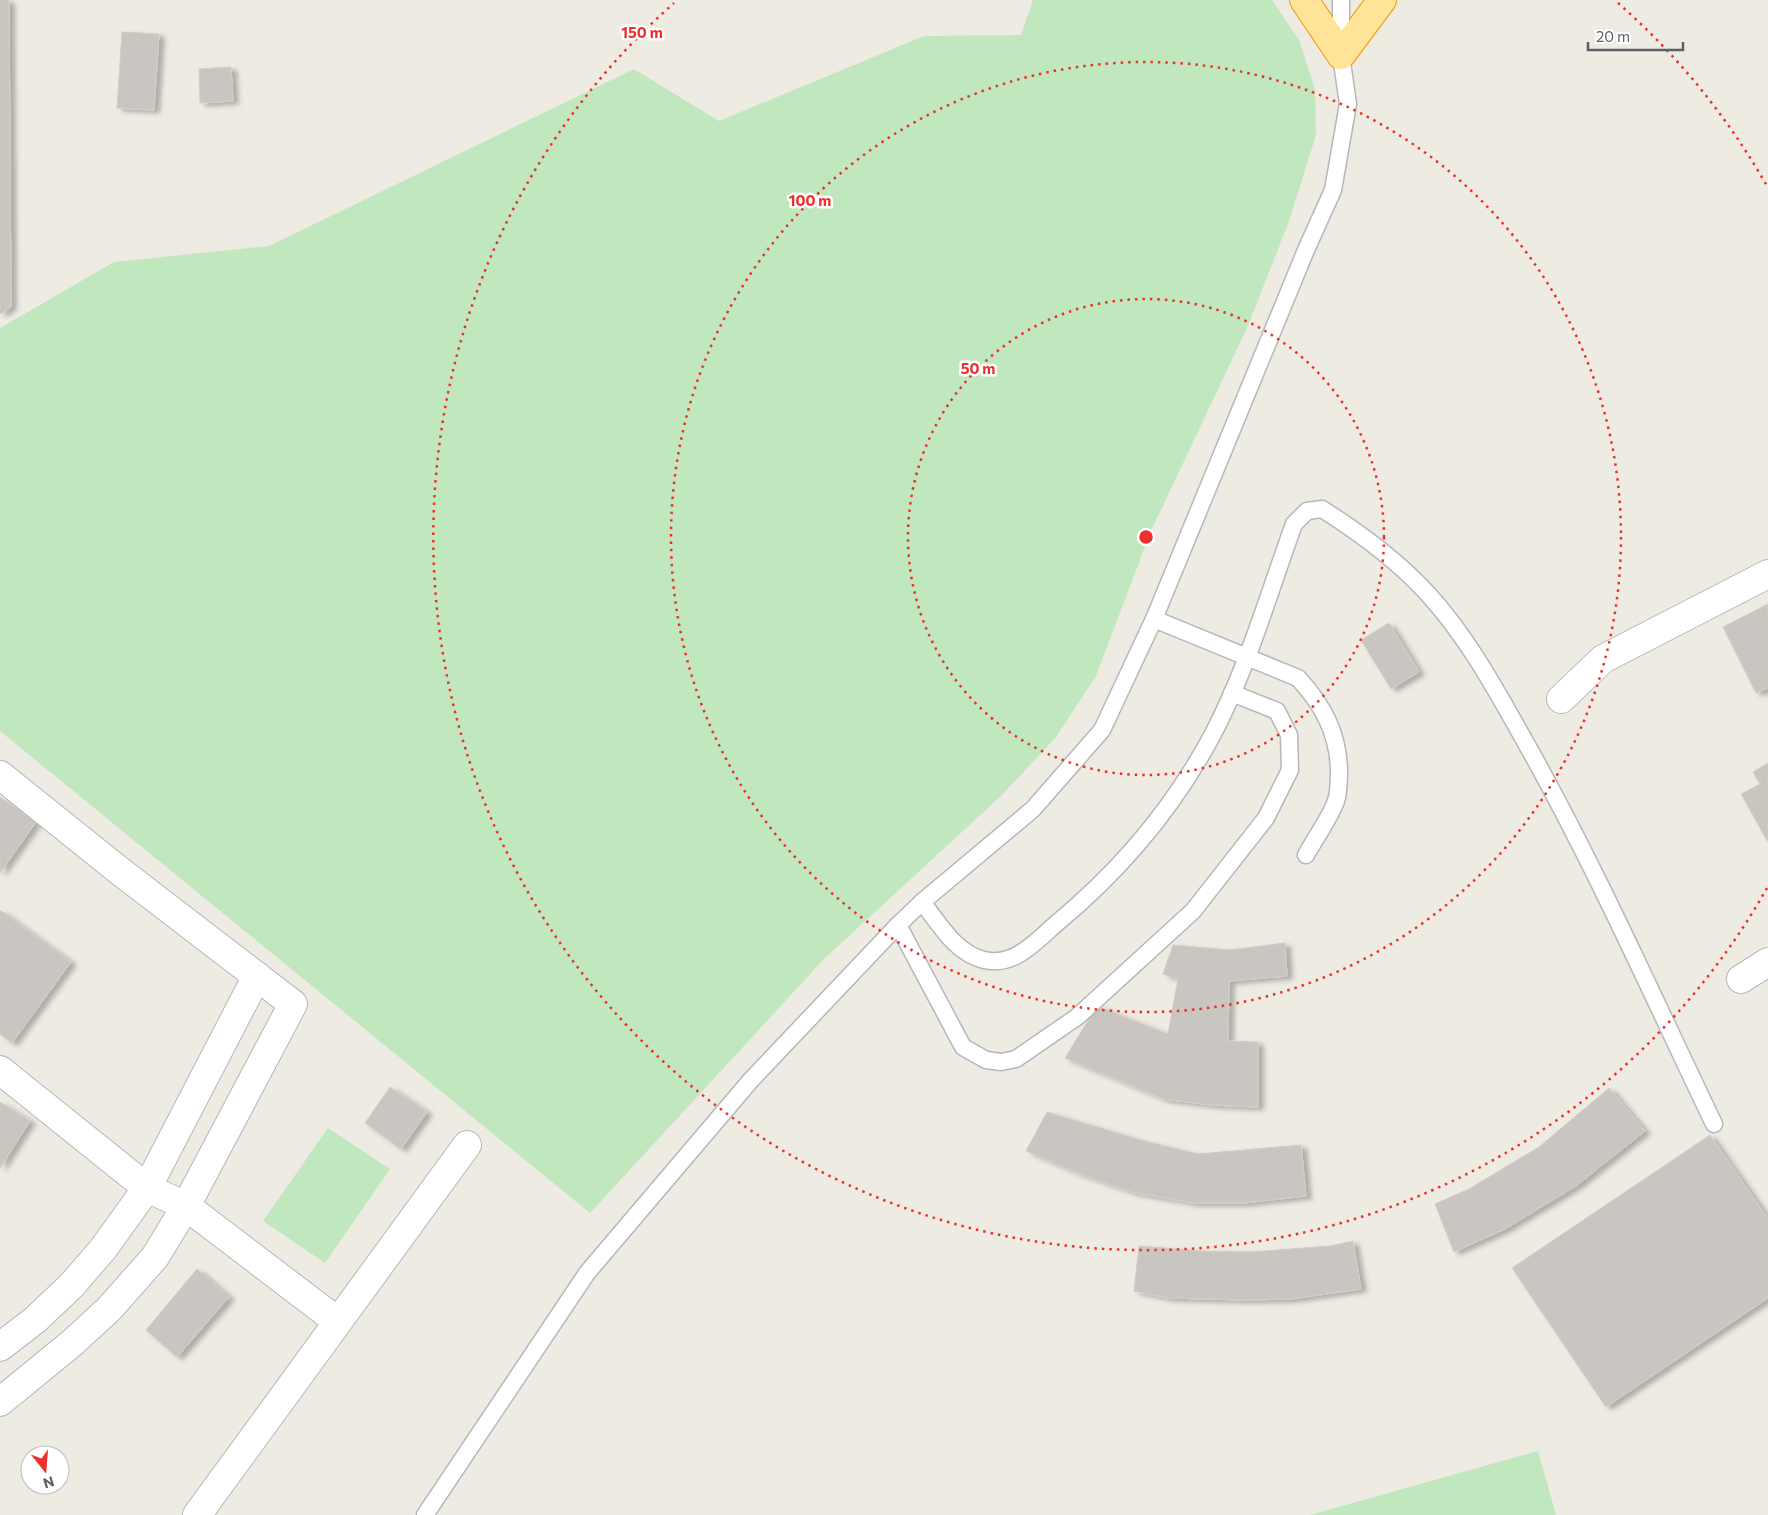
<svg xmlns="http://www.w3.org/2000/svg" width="1768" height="1515" font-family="Commissioner,sans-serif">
  <defs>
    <filter id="shadow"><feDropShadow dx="5.5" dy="3" stdDeviation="2.5" flood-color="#0004"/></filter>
  </defs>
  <rect width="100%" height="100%" fill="#eeebe3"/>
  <g fill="#c1e7bf">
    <polygon points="1033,0 1272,0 1299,40 1315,89 1316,135 1288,224 1247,328 1151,531 1096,676 1056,737 1002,795 824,959 590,1213 0,731 0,328 114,262 269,246 634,69 719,121 924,36 1021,35"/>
    <polygon points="328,1128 390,1169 325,1263 263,1221"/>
    <polygon points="1538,1451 1556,1515 1310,1515"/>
  </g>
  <g fill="#c9c6c1" stroke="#d3cdc2" filter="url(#shadow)">
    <polygon points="0,0 9,0 11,307 0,314"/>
    <polygon points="122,32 159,34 154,110 117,108"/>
    <polygon points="231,67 233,101 200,103 199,69"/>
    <polygon points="1768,604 1768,688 1756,693 1723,627"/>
    <polygon points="1389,623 1419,672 1391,689 1361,640"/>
    <polygon points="1768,763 1768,842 1741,794 1760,784 1753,772"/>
    <polygon points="0,797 36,822 0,873"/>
    <polygon points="0,910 71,962 12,1043 0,1034"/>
    <polygon points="1285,943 1287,976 1229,981 1228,1041 1258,1042 1258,1107 1212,1105 1164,1099 1065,1058 1097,1006 1168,1034 1178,979 1163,974 1173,945 1230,950"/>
    <polygon points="390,1087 427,1112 401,1149 365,1123"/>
    <polygon points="1609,1088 1645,1131 1576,1186 1505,1229 1454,1252 1435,1204 1469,1189 1539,1147"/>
    <polygon points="0,1102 30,1121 0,1168"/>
    <polygon points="1047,1112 1144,1141 1198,1154 1301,1145 1306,1196 1244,1203 1194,1203 1132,1192 1078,1173 1026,1151"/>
    <polygon points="1710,1135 1768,1219 1768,1298 1606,1407 1512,1268"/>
    <polygon points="1353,1241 1361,1289 1291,1299 1245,1300 1168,1298 1134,1291 1139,1246 1201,1251 1252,1252 1330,1246"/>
    <polygon points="197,1269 229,1297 177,1357 146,1330"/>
  </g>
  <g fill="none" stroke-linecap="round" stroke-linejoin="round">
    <defs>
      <g id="service">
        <path d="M 1154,619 L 1298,678 C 1323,705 1338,733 1339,770 C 1339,780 1339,792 1336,801 C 1329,820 1315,838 1306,855"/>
        <path d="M 922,902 C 939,923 955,953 984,960 C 1015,967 1036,941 1057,923 C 1122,869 1175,806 1214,732 C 1248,666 1269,593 1294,524 L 1307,511 L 1322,509 C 1360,533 1397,560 1428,594 C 1469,639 1497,692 1527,745 C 1596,868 1653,997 1714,1124"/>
        <polyline points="898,925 963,1047 986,1060 1001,1062 1016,1059 1077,1017 1193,911 1266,818 1290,770 1289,735 1277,711 1232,693"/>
        <polyline points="425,1515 587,1273 751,1080 898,925 922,902 1033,809 1102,730 1154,619 1306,250 1333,190 1348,104 1341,55 1341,0"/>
      </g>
      <g id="minor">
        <polyline points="1561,699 1603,659 1768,574"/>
        <polyline points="0,775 121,872 293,1004 186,1206 155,1257 109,1309 72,1343 0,1402"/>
        <polyline points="1741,979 1768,962"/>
        <polyline points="0,1070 147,1188 186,1206 337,1321"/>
        <polyline points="0,1347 35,1320 71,1286 103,1249 147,1188 257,976"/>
        <polyline points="197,1515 467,1145"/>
      </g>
      <polyline id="trunk" points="1304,0 1341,55 1382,0"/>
    </defs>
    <use href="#service" stroke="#b4b7bb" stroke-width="19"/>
    <use href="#minor" stroke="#b4b7bb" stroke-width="30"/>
    <use href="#trunk" stroke="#f29900" stroke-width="30"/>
    <use href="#service" stroke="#fff" stroke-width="16"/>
    <use href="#minor" stroke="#fff" stroke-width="28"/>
    <use href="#trunk" stroke="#ffe399" stroke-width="28"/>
  </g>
  <g fill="none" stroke="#ec302c" stroke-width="2.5" stroke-dasharray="2.5 5">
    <circle cx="1146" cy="537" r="238"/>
    <circle cx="1146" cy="537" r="475"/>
    <path d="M1767 888A713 713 0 1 1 674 3M1618 3A713 713 0 0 1 1767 186"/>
  </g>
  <circle cx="1146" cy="537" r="8" fill="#ec302c" stroke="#fff" stroke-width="2.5"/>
  <g font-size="15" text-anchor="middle" font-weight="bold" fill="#ec302c" stroke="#fff" stroke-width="5" stroke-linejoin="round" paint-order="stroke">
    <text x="642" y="38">150 m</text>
    <text x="810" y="206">100 m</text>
    <text x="978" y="374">50 m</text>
  </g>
  <g transform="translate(45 1470) rotate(163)"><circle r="24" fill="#ffffff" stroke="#bdbfc1"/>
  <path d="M0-4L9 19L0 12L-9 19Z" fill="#ec302c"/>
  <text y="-8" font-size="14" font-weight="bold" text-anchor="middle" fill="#5b6064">N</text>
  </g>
  <path d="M1588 42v8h95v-8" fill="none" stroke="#5b6064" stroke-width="2.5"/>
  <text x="1596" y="42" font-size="15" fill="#5b6064" stroke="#ffffff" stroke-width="4" paint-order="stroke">20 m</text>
</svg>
